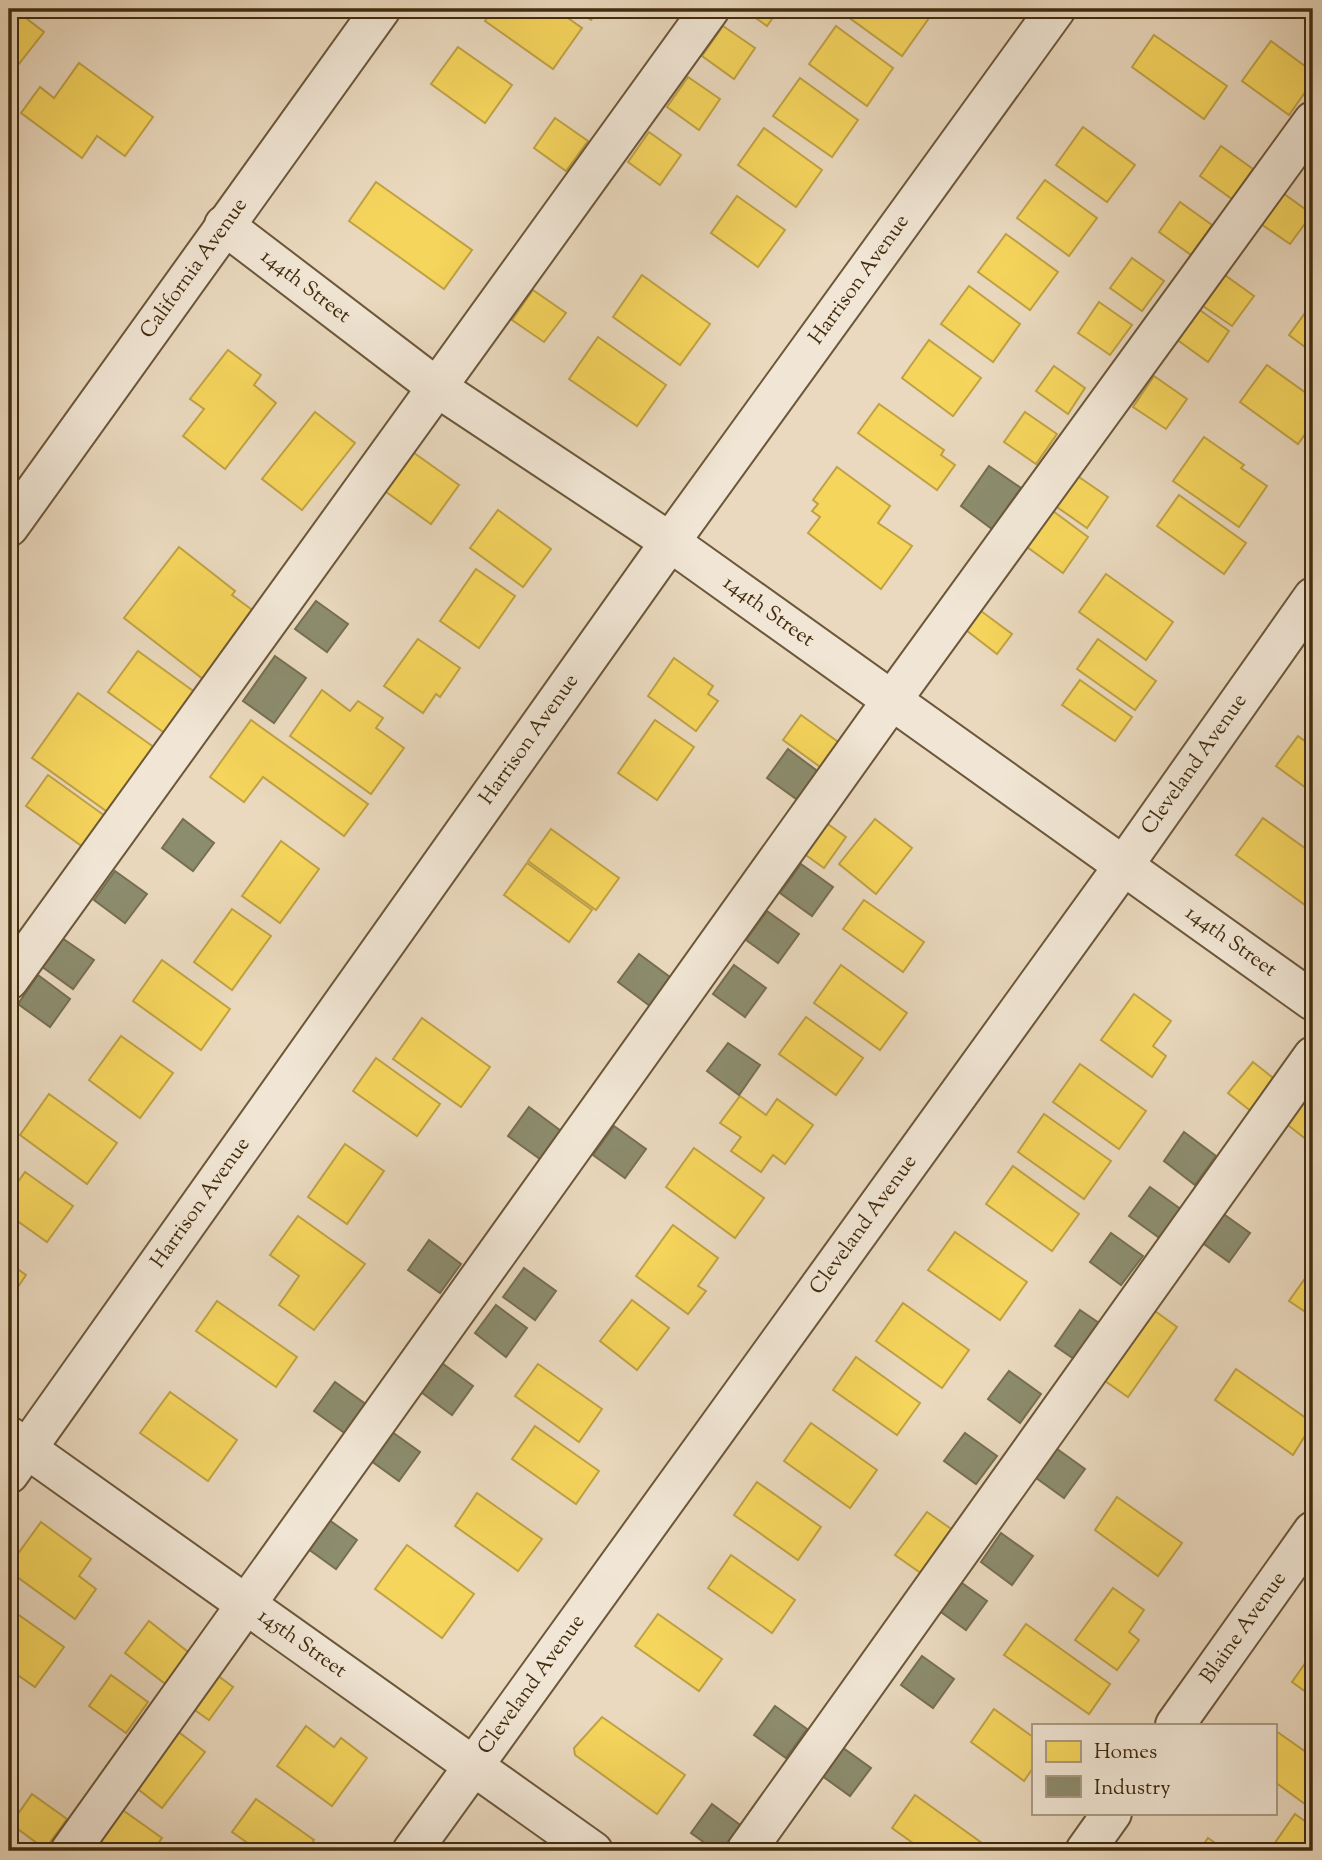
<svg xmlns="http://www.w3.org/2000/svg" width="1322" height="1860" font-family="'Sorts Mill Goudy',serif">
  <rect width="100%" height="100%" fill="#ead9be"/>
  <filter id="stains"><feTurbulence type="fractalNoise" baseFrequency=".00286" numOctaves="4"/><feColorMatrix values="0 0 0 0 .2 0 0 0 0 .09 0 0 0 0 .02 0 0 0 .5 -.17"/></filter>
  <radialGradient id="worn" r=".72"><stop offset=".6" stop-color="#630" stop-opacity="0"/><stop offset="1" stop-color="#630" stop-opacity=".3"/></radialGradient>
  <g fill="#f6d55c" stroke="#c0a244" stroke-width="2">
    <polygon points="9,9 14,9 44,32 11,74"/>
    <polygon points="494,9 555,9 582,28 553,69 485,21"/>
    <polygon points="575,9 600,9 591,20"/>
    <polygon points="743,9 779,9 767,26"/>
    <polygon points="848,9 916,9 929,18 902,56 844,14"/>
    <polygon points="723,26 755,48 734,79 702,56"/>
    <polygon points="836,26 893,68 867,106 809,64"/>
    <polygon points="1154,35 1227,86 1204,119 1132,67"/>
    <polygon points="1271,41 1313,72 1313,81 1289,115 1242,81"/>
    <polygon points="458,47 512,85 485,123 431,84"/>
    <polygon points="79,63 153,117 125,156 97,136 82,158 21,113 40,87 54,98"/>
    <polygon points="688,77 720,99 699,130 667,107"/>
    <polygon points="800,78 858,120 832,157 773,116"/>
    <polygon points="555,118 588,141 566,171 534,148"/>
    <polygon points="1083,127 1135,165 1107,202 1056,165"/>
    <polygon points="764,128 822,170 796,207 738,165"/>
    <polygon points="649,132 681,155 660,185 628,162"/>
    <polygon points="1221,146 1253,169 1232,199 1200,176"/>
    <polygon points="1045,180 1097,218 1069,256 1017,218"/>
    <polygon points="376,182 472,250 444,289 349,221"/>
    <polygon points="1280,191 1312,214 1290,244 1258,222"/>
    <polygon points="737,196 785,230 758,267 711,233"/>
    <polygon points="1180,202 1212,225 1191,255 1159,232"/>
    <polygon points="1006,234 1058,272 1030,310 978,272"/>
    <polygon points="1132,258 1164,281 1142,311 1110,288"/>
    <polygon points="1222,273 1254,296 1232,326 1200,304"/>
    <polygon points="642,275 710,324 680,365 613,317"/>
    <polygon points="969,286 1020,324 993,362 941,324"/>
    <polygon points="533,290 566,313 544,342 512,320"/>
    <polygon points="1099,302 1132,325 1110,355 1078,333"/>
    <polygon points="1313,302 1313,353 1289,335"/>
    <polygon points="1197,308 1229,331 1208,362 1176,339"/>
    <polygon points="598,337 666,385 637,426 569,379"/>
    <polygon points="929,340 981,378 953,416 902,378"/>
    <polygon points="228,350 261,375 254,385 276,403 225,469 183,436 204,409 190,399"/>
    <polygon points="1267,365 1313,398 1313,423 1298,444 1240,402"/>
    <polygon points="1054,366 1085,388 1068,414 1036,391"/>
    <polygon points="1154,376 1187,399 1166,429 1133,407"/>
    <polygon points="879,404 944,450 941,455 955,465 937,490 858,433"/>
    <polygon points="315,412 355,443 302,510 262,479"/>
    <polygon points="1025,412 1057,434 1036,464 1004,442"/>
    <polygon points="1204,437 1244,465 1241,468 1267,486 1239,527 1173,481"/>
    <polygon points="410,450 459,485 431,524 382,489"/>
    <polygon points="837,467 890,506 878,523 912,546 881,589 808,533 820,517 812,511 818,504 813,500"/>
    <polygon points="1076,475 1108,497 1087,528 1054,505"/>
    <polygon points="1179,495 1246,543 1224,574 1157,526"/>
    <polygon points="498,510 551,549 523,587 470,548"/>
    <polygon points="1053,511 1088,537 1063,573 1027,547"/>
    <polygon points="179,547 235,591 232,595 255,612 203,679 124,618"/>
    <polygon points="476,569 515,596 479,648 440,621"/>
    <polygon points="1106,574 1173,622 1146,660 1079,612"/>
    <polygon points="981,611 1012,634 997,654 966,630"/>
    <polygon points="418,639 460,668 440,697 436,694 423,713 384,686"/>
    <polygon points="1098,639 1156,681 1135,710 1077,669"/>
    <polygon points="138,651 196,693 166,734 108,692"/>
    <polygon points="674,658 713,686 708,694 718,701 696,731 648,696"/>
    <polygon points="1080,680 1132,717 1115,741 1062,705"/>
    <polygon points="322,690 350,711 358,701 383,718 376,728 404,748 371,794 290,736"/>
    <polygon points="78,693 155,748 109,813 32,758"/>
    <polygon points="801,715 841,744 823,769 783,740"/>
    <polygon points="251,720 368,804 344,836 263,777 244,802 210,777"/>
    <polygon points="655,720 694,747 657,800 618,773"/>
    <polygon points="1298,736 1313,747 1313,793 1276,766"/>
    <polygon points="48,775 105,816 83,847 26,806"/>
    <polygon points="1263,818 1313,854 1313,894 1305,905 1236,855"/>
    <polygon points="875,819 912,848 876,894 839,864"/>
    <polygon points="825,822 846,837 824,868 803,853"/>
    <polygon points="551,829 619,878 596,910 528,861"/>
    <polygon points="281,841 319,869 280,923 242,896"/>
    <polygon points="527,863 592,910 569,942 504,895"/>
    <polygon points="864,900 924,942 903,972 843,929"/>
    <polygon points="232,909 271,936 232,990 194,962"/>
    <polygon points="162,960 230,1009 201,1050 133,1001"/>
    <polygon points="841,965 907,1013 880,1050 814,1003"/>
    <polygon points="1134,994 1171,1021 1153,1046 1166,1056 1152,1077 1101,1040"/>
    <polygon points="806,1017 863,1058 836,1095 779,1054"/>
    <polygon points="422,1018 490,1067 461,1107 393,1059"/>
    <polygon points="121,1036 173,1073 140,1118 89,1080"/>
    <polygon points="376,1058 440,1104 417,1136 353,1091"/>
    <polygon points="1253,1062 1277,1081 1252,1112 1228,1093"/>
    <polygon points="1080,1064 1146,1111 1119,1149 1053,1102"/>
    <polygon points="1313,1083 1313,1133 1307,1140 1280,1119"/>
    <polygon points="49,1094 117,1143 87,1184 20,1135"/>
    <polygon points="740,1096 766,1115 777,1099 813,1125 785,1164 773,1155 761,1172 731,1151 741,1137 720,1123"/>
    <polygon points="1044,1114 1111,1161 1084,1199 1018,1152"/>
    <polygon points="345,1144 384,1171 347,1224 308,1197"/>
    <polygon points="694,1148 764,1198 735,1238 666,1187"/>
    <polygon points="1013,1166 1079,1214 1052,1251 986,1204"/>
    <polygon points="25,1172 73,1206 47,1242 9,1215 9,1195"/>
    <polygon points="298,1216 365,1264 314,1330 279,1305 299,1276 270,1255"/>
    <polygon points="673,1225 718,1258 698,1286 706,1291 688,1314 636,1276"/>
    <polygon points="955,1232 1027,1282 1000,1320 928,1270"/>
    <polygon points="9,1263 26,1275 9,1300"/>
    <polygon points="1311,1270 1313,1271 1313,1317 1289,1301"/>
    <polygon points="632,1300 669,1328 637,1370 600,1341"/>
    <polygon points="217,1301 297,1357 276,1387 196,1331"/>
    <polygon points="903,1303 969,1350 942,1388 876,1341"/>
    <polygon points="1148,1306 1177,1327 1128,1397 1098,1376"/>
    <polygon points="856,1357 920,1403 897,1435 833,1390"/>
    <polygon points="538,1364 602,1409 579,1442 515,1396"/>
    <polygon points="1236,1369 1313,1423 1293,1455 1215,1400"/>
    <polygon points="170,1392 237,1440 208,1481 140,1433"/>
    <polygon points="811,1423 877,1470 850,1508 784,1461"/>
    <polygon points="535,1426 599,1471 576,1504 512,1459"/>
    <polygon points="757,1482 821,1527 798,1560 734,1515"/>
    <polygon points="477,1493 542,1539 518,1571 455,1526"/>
    <polygon points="1117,1497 1182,1543 1158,1576 1095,1530"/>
    <polygon points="927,1512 957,1533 925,1576 895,1555"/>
    <polygon points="41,1522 91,1559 79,1576 96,1589 75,1619 9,1571 9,1566"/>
    <polygon points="407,1545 474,1594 442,1638 375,1589"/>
    <polygon points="731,1555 795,1600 772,1633 708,1588"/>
    <polygon points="1113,1588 1144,1610 1129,1632 1139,1640 1117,1670 1075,1640"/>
    <polygon points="9,1608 64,1647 35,1687 9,1669"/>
    <polygon points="658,1614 722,1659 699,1691 635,1646"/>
    <polygon points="149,1621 192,1655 168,1686 125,1653"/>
    <polygon points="1026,1624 1110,1684 1089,1714 1004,1655"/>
    <polygon points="1313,1652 1313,1697 1292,1682"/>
    <polygon points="213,1672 233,1687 209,1720 189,1706"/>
    <polygon points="111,1675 148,1702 126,1733 89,1706"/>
    <polygon points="994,1709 1033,1737 1033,1768 1024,1781 971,1742"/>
    <polygon points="602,1717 685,1775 657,1814 575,1755 574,1748"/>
    <polygon points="306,1726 334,1747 341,1738 367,1758 332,1806 277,1766"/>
    <polygon points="172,1727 205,1752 162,1808 129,1782"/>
    <polygon points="1276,1731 1313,1757 1313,1810 1275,1782"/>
    <polygon points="32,1794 67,1819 45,1849 11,1824"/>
    <polygon points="915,1795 989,1848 987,1851 924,1851 892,1828"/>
    <polygon points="256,1799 314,1840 306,1851 259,1851 232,1832"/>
    <polygon points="117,1806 162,1838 153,1851 115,1851 95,1837"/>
    <polygon points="1295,1814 1313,1827 1313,1851 1278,1851 1272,1847"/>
    <polygon points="1208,1838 1227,1851 1199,1851"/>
  </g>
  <g fill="#8c8c6e" stroke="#766f51" stroke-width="2">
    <polygon points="989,466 1021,488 992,529 961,506"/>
    <polygon points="316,601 348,624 327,652 295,629"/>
    <polygon points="275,656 306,678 274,723 243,701"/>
    <polygon points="788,749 820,773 799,801 767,778"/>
    <polygon points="183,819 214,843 193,871 162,848"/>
    <polygon points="801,864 833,887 812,916 780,893"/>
    <polygon points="115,871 147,894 125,923 94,900"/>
    <polygon points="767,911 799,934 778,963 746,940"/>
    <polygon points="62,938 94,960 73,989 41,966"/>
    <polygon points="639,954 670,977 650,1006 618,982"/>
    <polygon points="734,965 766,988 745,1017 713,994"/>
    <polygon points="38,975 70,999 50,1027 18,1004"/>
    <polygon points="728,1043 760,1065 739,1095 707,1071"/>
    <polygon points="529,1107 561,1131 540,1159 508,1136"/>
    <polygon points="614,1126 646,1149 625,1178 593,1155"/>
    <polygon points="1184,1132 1216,1156 1195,1185 1164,1161"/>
    <polygon points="1150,1187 1182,1210 1161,1239 1129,1216"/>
    <polygon points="1218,1210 1250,1233 1229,1262 1197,1239"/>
    <polygon points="1111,1233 1143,1256 1121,1285 1090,1262"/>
    <polygon points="429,1240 461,1264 440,1293 408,1270"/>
    <polygon points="524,1268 556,1291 535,1320 503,1297"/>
    <polygon points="496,1305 527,1328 506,1357 475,1333"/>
    <polygon points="1080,1310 1105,1327 1080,1363 1055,1346"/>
    <polygon points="442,1363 473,1386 452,1415 421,1392"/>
    <polygon points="1009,1371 1041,1394 1020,1423 988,1399"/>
    <polygon points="335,1382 367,1405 346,1434 314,1411"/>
    <polygon points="388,1429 420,1452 399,1481 367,1458"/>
    <polygon points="965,1433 997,1456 976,1484 944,1461"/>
    <polygon points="1053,1446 1085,1469 1064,1498 1032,1475"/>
    <polygon points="325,1517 357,1540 336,1569 304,1546"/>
    <polygon points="1001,1533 1033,1556 1012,1585 981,1562"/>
    <polygon points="955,1578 987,1601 966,1630 934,1607"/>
    <polygon points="922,1656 954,1679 933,1708 901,1685"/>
    <polygon points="775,1706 807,1729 786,1758 754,1735"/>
    <polygon points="839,1745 871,1768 850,1796 818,1773"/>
    <polygon points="712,1804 743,1827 726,1851 716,1851 691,1833"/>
  </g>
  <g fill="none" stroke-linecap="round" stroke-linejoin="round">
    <defs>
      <g id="minor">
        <path id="s1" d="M 224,225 L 435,386 L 670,542 L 1313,1001"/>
        <path id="s2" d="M 9,527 L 381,9"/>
        <polyline points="9,980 710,9"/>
        <path id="s3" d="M 9,1436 L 593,1851"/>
        <path id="s4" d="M 9,1474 L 670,542 L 1056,9"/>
        <path id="s5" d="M 1175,1725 L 1313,1531"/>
        <polyline points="70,1851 892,700 1313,121"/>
        <path id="s6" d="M 412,1851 L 1124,865 L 1313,597"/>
        <polyline points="746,1851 1313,1056"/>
        <polyline points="1085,1851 1112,1813"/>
      </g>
    </defs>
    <use href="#minor" stroke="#6c5739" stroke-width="42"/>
    <use href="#minor" stroke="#f1e6d5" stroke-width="38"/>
  </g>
  <g text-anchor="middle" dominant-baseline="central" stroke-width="7" stroke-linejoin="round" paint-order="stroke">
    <g font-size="21" fill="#422c0d" stroke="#f1e6d5">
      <text stroke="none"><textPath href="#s2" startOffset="318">California Avenue</textPath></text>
      <text stroke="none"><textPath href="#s4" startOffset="1466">Harrison Avenue</textPath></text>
      <text stroke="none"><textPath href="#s1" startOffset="102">144th Street</textPath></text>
      <text stroke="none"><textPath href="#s1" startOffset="668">144th Street</textPath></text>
      <text stroke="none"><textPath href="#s4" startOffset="900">Harrison Avenue</textPath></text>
      <text stroke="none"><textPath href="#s6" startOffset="1339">Cleveland Avenue</textPath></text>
      <text stroke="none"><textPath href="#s1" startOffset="1236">144th Street</textPath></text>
      <text stroke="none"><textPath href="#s4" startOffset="332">Harrison Avenue</textPath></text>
      <text stroke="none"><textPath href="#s6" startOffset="772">Cleveland Avenue</textPath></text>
      <text stroke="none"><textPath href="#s5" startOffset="119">Blaine Avenue</textPath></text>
      <text stroke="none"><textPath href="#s3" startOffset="359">145th Street</textPath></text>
      <text stroke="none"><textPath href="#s6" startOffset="205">Cleveland Avenue</textPath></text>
    </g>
  </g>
  <rect width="1322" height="1860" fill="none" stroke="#ead9be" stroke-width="35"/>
  <rect x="10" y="10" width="1301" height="1839" fill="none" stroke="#422c0d" stroke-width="3.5"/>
  <rect x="18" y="18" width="1287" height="1825" fill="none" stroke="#422c0d" stroke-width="2"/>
  <rect x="1032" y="1724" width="245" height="91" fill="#f1e6d5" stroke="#ab9c85" stroke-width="2"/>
  <rect x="1046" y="1741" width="35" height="21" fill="#f6d55c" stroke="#ab9c85" stroke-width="2"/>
  <text x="1094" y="1758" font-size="21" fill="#422c0d">Homes</text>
  <rect x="1046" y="1776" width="35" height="21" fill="#8c8c6e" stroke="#ab9c85" stroke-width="2"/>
  <text x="1094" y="1794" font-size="21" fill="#422c0d">Industry</text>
  <rect width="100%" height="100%" filter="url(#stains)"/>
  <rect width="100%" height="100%" fill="url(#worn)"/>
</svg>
